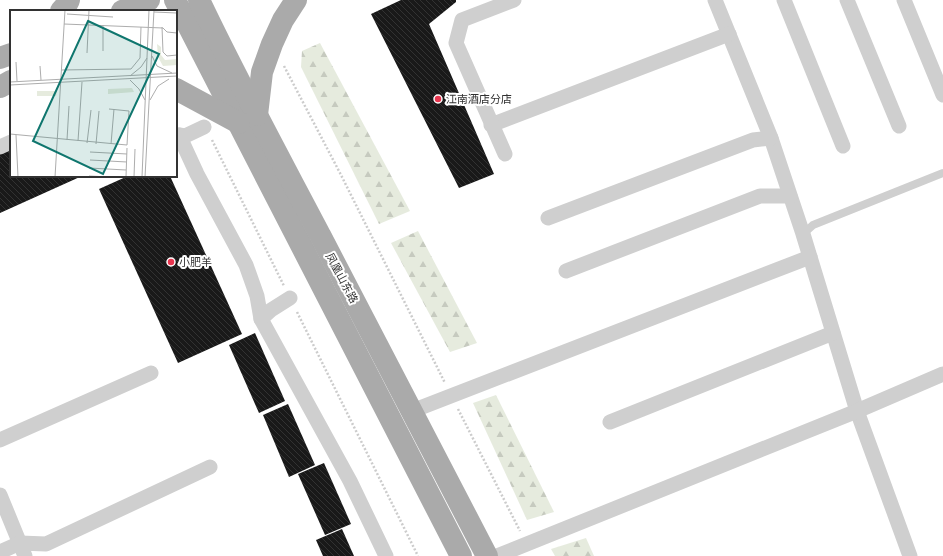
<svg xmlns="http://www.w3.org/2000/svg" width="943" height="556" font-family="Helvetica,'Noto Sans SC',sans-serif">
  <defs>
    <pattern id="forest-firs" width="22" height="20" patternUnits="userSpaceOnUse"><rect width="22" height="20" fill="#e6ebde"/><path d="M5 1l3.5 6h-7zM16 11l3.5 6h-7z" fill="#c6cabf"/></pattern>
    <pattern id="building-back-hatch" width="6" height="6" patternUnits="userSpaceOnUse"><rect width="6" height="6" fill="#191919"/><path d="M-1 5l2 2M0 0l6 6M5-1l2 2" fill="none" stroke="#323232"/></pattern>
  </defs>
  <rect width="100%" height="100%" fill="#fff"/>
  <g fill="url(#forest-firs)">
    <polygon points="320,43 410,211 379,224 301,67 302,51"/>
    <polygon points="418,231 477,343 450,352 391,243"/>
    <polygon points="496,395 554,512 527,520 473,403"/>
    <polygon points="586,538 594,556 555,556 551,549"/>
  </g>
  <g fill="url(#building-back-hatch)">
    <polygon points="401,0 456,0 456,2 429,24 494,174 459,188 371,14"/>
    <polygon points="11,135 11,176 82,176 0,213 0,140"/>
    <polygon points="128,176 170,176 242,334 178,363 99,189"/>
    <polygon points="255,333 285,401 259,413 229,345"/>
    <polygon points="288,404 315,465 289,477 263,415"/>
    <polygon points="324,463 351,524 325,535 298,474"/>
    <polygon points="342,529 354,556 323,556 316,540"/>
  </g>
  <g fill="none" stroke-linecap="round" stroke-linejoin="round">
    <g stroke="#ccc" stroke-width="2.5" stroke-dasharray="2 2" stroke-linecap="butt">
      <polyline points="284,66 340,173 445,383"/>
      <polyline points="212,140 284,286"/>
      <polyline points="297,312 418,556"/>
      <polyline points="458,409 520,531"/>
    </g>
    <polyline stroke="#cfcfcf" stroke-width="8" points="803,234 813,225 943,173"/>
    <g stroke="#cfcfcf" stroke-width="15">
      <polyline points="715,0 771,138 803,234 857,411 910,556"/>
      <polyline points="784,0 843,146"/>
      <polyline points="847,0 899,126"/>
      <polyline points="904,0 943,95"/>
      <polyline points="491,125 729,34"/>
      <polyline points="179,135 185,136 204,127"/>
      <polyline points="176,136 179,135 197,174 246,265 257,296 261,319 350,481 386,556"/>
      <polyline points="0,147 11,142"/>
      <polyline points="505,154 456,43 462,20 514,0"/>
      <polyline points="548,218 753,140 771,138"/>
      <polyline points="566,271 760,196 790,196"/>
      <polyline points="261,319 271,310 290,298"/>
      <polyline points="412,411 810,257"/>
      <polyline points="610,422 833,333"/>
      <polyline points="0,440 151,373"/>
      <polyline points="0,495 25,556"/>
      <polyline points="0,552 20,543 46,544 210,467"/>
      <polyline points="497,556 857,411 943,374"/>
    </g>
    <g stroke="#aaa" stroke-width="22">
      <polyline points="175,0 461,556"/>
      <path d="M 199,0 C 237,80 279,157 320,235 C 376,342 432,449 487,556"/>
      <polyline points="61,11 67,4 69,0"/>
      <polyline points="122,11 149,0"/>
      <polyline points="0,58 11,54"/>
      <polyline points="0,87 11,81"/>
      <polyline points="176,89 239,123"/>
      <polyline points="257,115 262,72 272,44 283,20 296,0"/>
    </g>
  </g>
  <g fill="#e8354f" stroke="#fff" stroke-width="1.5">
    <circle cx="438" cy="99" r="4"/>
    <circle cx="171" cy="262" r="4"/>
  </g>
  <g text-anchor="middle" dominant-baseline="central" stroke-width="4" stroke-linejoin="round" paint-order="stroke">
    <g font-size="11" fill="#323232" stroke="#fff" text-anchor="start">
      <text x="446" y="99">江南酒店分店</text>
      <text x="179" y="262">小肥羊</text>
    </g>
    <g font-size="11" fill="#323232" stroke="#fff">
      <text transform="translate(342 278) rotate(62)">凤凰山东路</text>
    </g>
  </g>
  <g transform="translate(10 10)">
    <rect width="167" height="167" fill="#fff"/>
    <path d="M 147,34 L 151,37 L 151,45 L 155,50 L 167,49 L 167,55 L 153,56 L 148,47 ZM 122,78 L 124,82 L 98,84 L 98,79 ZM 27,81 L 47,81 L 46,86 L 27,86 Z" fill="#e6ebde"/>
    <path fill="none" stroke="#adadad" stroke-width="1" d="M 144,2 L 167,3M 57,4 L 103,7M 54,14 L 153,18 L 157,22 L 167,23M 152,17 L 153,42 L 157,46 L 167,45M 93,41 L 93,15M 77,43 L 79,0M 142,46 L 147,56 L 162,63M 6,52 L 7,71M 30,56 L 31,70M 51,60 L 121,59 L 130,48 L 131,17M 120,66 L 131,57 L 137,48M 120,70 L 129,79 L 135,90M 0,72 L 167,63M 0,75 L 167,66M 140,90 L 148,76 L 159,69M 0,124 L 117,135 L 119,101 L 99,99M 6,125 L 8,167M 57,130 L 59,96M 68,131 L 72,72M 77,133 L 81,100M 86,134 L 89,101M 101,134 L 104,99M 80,142 L 117,144M 80,150 L 117,152M 79,158 L 116,160M 79,166 L 100,167M 45,167 L 55,0M 116,167 L 117,138M 124,167 L 125,139M 132,167 L 139,0M 135,167 L 144,0"/>
    <path fill="#0f766e" fill-opacity="0.15" stroke="#0f766e" stroke-width="2" d="M 78,11 L 149,44 L 93,164 L 23,131 Z"/>
    <rect width="167" height="167" fill="none" stroke="#323232" stroke-width="2"/>
  </g>
</svg>
